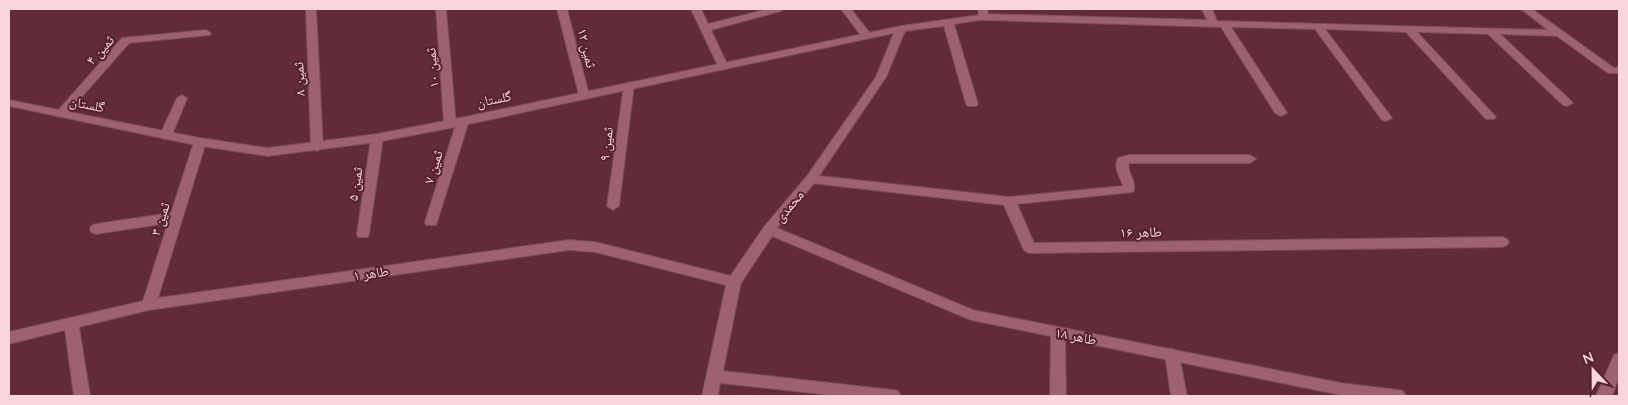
<svg xmlns="http://www.w3.org/2000/svg" width="1628" height="405" font-family="Quicksand,'Noto Naskh Arabic',sans-serif">
  <rect width="100%" height="100%" fill="#612b3a"/>
  <g fill="none" stroke-linecap="round" stroke-linejoin="round">
    <defs>
      <g id="lane">
        <polygon points="306,9 316,9 323,147 317,151 311,147"/>
        <polygon points="436,9 446,9 456,124 450,128 444,124"/>
        <polygon points="557,9 567,9 589,95 588,97 584,98 579,95"/>
        <polygon points="691,9 701,9 708,24 768,9 783,9 781,11 711,30 728,66 723,69 718,66"/>
        <polygon points="841,9 851,9 872,36 871,38 863,38"/>
        <polygon points="1202,9 1212,9 1217,21 1548,30 1521,9 1532,9 1614,68 1619,67 1619,73 1608,73 1557,36 1500,34 1571,101 1573,103 1567,106 1563,105 1488,34 1417,32 1494,115 1496,117 1494,119 1486,119 1406,32 1325,29 1392,118 1386,121 1382,120 1315,29 1231,27 1287,113 1281,116 1275,113 1221,27 984,20 979,17 984,14 1207,20"/>
        <polygon points="206,30 211,33 210,35 129,43 65,116 61,117 55,114 122,38"/>
        <polygon points="629,82 634,85 619,206 613,210 607,206 624,85"/>
        <polygon points="182,95 187,98 172,135 166,139 162,138 160,135 177,98"/>
        <polygon points="463,118 469,121 437,222 436,225 426,225 425,222 457,121"/>
        <polygon points="377,134 383,138 369,234 368,237 358,237 357,234 371,138"/>
        <polygon points="200,138 206,142 158,298 569,240 595,242 739,278 741,282 723,371 893,390 898,391 901,396 839,396 720,383 718,396 702,396 726,285 595,252 569,250 149,310 79,327 90,396 74,396 65,330 9,344 9,332 143,301 168,223 96,234 91,232 90,229 91,226 96,224 171,213 194,142"/>
        <path d="M 1129,155 L 1250,155 L 1256,159 L 1250,163 L 1129,163 C 1126,172 1138,182 1133,192 L 1017,204 L 1034,243 L 1502,237 L 1507,239 L 1509,242 L 1507,245 L 1502,247 L 1030,253 L 1025,251 L 1023,248 L 1004,205 L 811,183 L 805,179 L 811,175 L 1009,197 L 1123,186 C 1120,176 1113,168 1118,158 Z"/>
        <polygon points="1058,327 1063,329 1065,333 1066,396 1050,396 1051,333 1053,329"/>
        <polygon points="1172,349 1177,351 1179,355 1187,396 1171,396 1165,355 1167,351"/>
        <polygon points="1619,353 1619,377 1612,396 1596,396 1614,355"/>
      </g>
      <polygon id="street" points="978,9 988,9 987,19 954,24 978,104 976,106 968,106 966,104 944,26 905,31 886,77 815,182 777,228 973,310 1341,383 1398,390 1403,391 1406,396 1341,395 971,320 772,236 739,286 729,286 727,282 729,278 764,227 807,176 876,77 894,33 450,128 377,142 268,156 200,146 9,106 9,100 200,138 268,148 377,134 450,120 901,26 979,15"/>
    </defs>
    <use href="#lane" stroke="#7a4b59" stroke-width="2"/>
    <use href="#street" stroke="#7a4b59" stroke-width="2"/>
    <use href="#lane" fill="#9d616f" fill-rule="evenodd"/>
    <use href="#street" fill="#9d616f" fill-rule="evenodd"/>
  </g>
  <g text-anchor="middle" dominant-baseline="central" stroke-width="4" stroke-linejoin="round" paint-order="stroke">
    <g font-size="14" fill="#f9d6dd" stroke="#552030">
      <text transform="translate(587 48) rotate(76)">ثمین ۱۲</text>
      <text transform="translate(100 50) rotate(-48)">ثمین ۴</text>
      <text transform="translate(432 68) rotate(-95)">ثمین ۱۰</text>
      <text transform="translate(299 79) rotate(-93)">ثمین ۸</text>
      <text transform="translate(494 99) rotate(-12)">گلستان</text>
      <text transform="translate(87 104) rotate(11)">گلستان</text>
      <text transform="translate(606 144) rotate(-83)">ثمین ۹</text>
      <text transform="translate(433 167) rotate(-72)">ثمین ۷</text>
      <text transform="translate(355 184) rotate(-81)">ثمین ۵</text>
      <text transform="translate(789 206) rotate(-50)">محمدی</text>
      <text transform="translate(160 219) rotate(-72)">ثمین ۳</text>
      <text transform="translate(1141 232) rotate(-1)">طاهر ۱۶</text>
      <text transform="translate(371 273) rotate(-8)">طاهر ۱</text>
      <text transform="translate(1076 336) rotate(11)">طاهر ۱۸</text>
    </g>
  </g>
  <rect width="1628" height="405" fill="none" stroke="#f9d6dd" stroke-width="20"/>
  <g transform="translate(1593 370) rotate(338)" stroke="#552030" stroke-width="4" paint-order="stroke">
  <path d="M0-4L9 19L0 12L-9 19Z" fill="#f9d6dd"/>
  <text y="-8" font-size="14" font-weight="bold" text-anchor="middle" fill="#f9d6dd">N</text>
  </g>
</svg>
